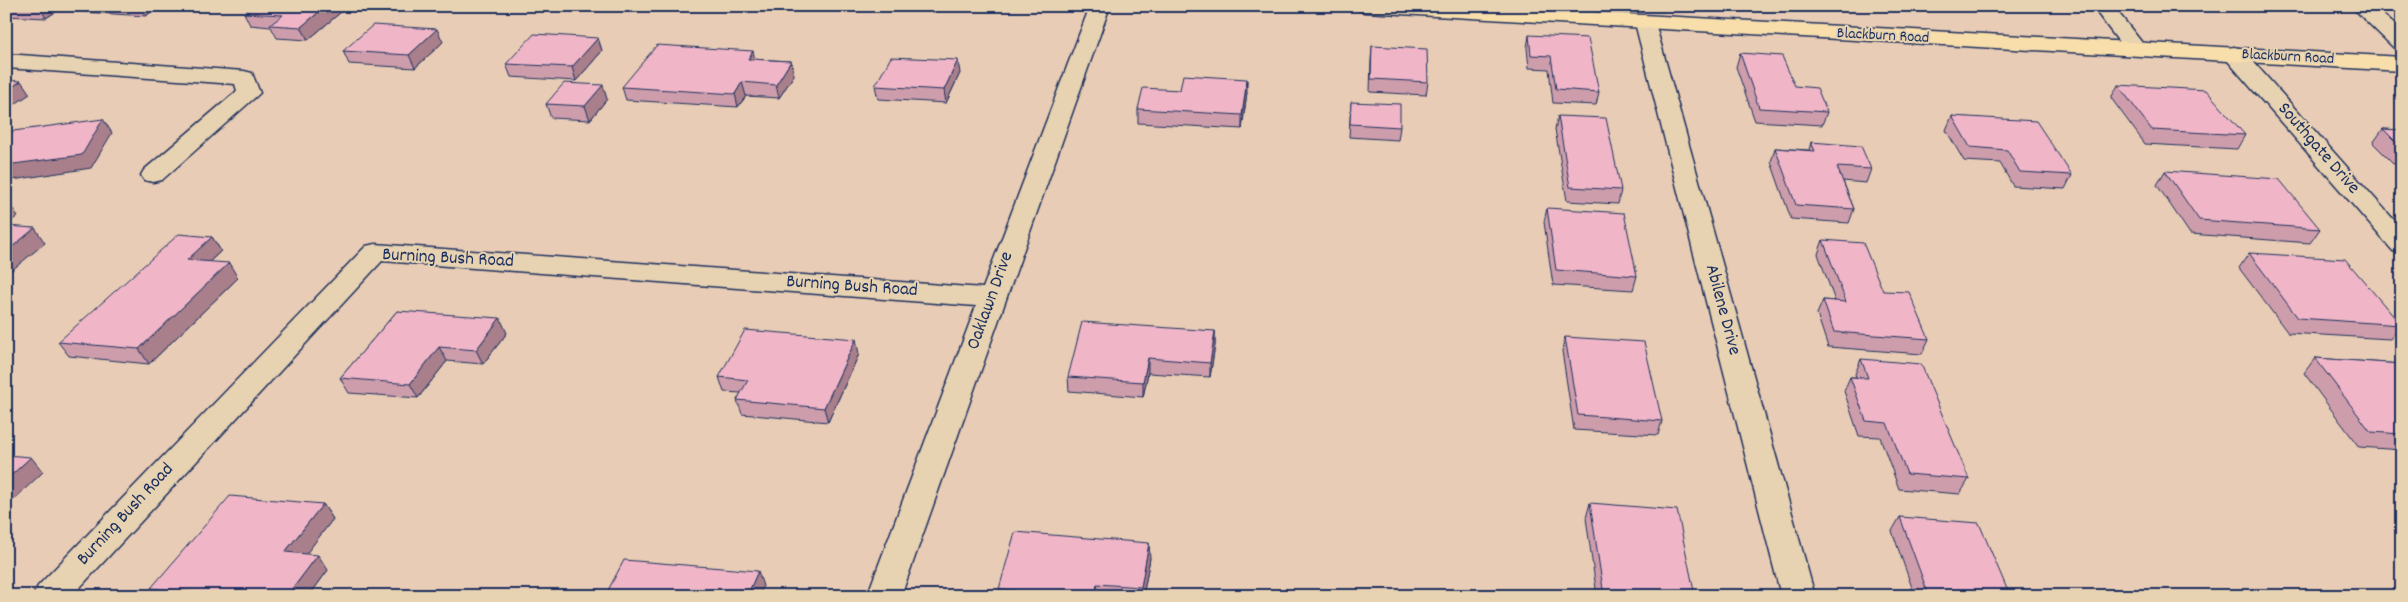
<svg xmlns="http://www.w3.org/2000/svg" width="2408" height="602" font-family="Dekko,sans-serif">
  <rect width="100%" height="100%" fill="#e9ccb5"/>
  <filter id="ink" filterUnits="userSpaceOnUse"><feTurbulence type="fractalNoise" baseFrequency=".02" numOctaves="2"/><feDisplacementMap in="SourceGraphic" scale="10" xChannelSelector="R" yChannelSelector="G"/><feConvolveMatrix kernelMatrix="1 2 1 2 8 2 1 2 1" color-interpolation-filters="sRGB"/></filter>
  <g filter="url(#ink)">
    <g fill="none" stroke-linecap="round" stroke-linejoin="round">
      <defs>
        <g id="minor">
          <polygon points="1090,6 1110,6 901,596 867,596 976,306 382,261 72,596 33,596 38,586 366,246 375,244 983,288"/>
          <polygon points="2092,6 2113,6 2147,49 2144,54 2136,55 2128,54"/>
          <polygon points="2351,6 2373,6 2402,31 2402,49 2394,48"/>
          <polygon points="1645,17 1652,19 1655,23 1815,596 1781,596 1635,23 1638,19"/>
          <polygon points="2234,47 2242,49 2402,229 2402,253 2393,251 2226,59 2223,54 2226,49"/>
          <polygon points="6,54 244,71 252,73 260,93 162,180 153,182 144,180 141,175 144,170 237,91 235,84 6,68"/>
        </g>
        <polygon id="major" points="1355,6 1480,6 2402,57 2402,71 1365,12 1358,10"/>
      </defs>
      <use href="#minor" stroke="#1b2f5e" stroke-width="3"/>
      <use href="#major" stroke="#1b2f5e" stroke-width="3"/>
      <use href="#minor" fill="#e7d2b1" fill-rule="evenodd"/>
      <use href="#major" fill="#f8deab" fill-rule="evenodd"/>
    </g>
    <g fill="#ce9dab" stroke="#1b2f5e">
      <polygon points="6,6 65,6 46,18 6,16"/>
      <polygon points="79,6 159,6 146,16 82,12"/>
      <polygon points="348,6 308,40 277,38 271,27 250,25 244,13"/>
      <polygon points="1529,35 1599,92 1596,105 1553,103 1549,69 1529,68 1527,48"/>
      <polygon points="598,38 602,51 576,81 511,77 506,64"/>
      <polygon points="443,42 415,68 349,64 343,51"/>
      <polygon points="1372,46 1428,82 1426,95 1370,92 1371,60"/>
      <polygon points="1740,53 1795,86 1827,112 1822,125 1755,121 1736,67"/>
      <polygon points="755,59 791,61 794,75 779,98 746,96 738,107 626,100 622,87"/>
      <polygon points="960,73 946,103 878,99 875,86"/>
      <polygon points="2118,85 2245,135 2237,149 2145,144 2111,98"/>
      <polygon points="1180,90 1247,92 1242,129 1138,123 1138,109"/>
      <polygon points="607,99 590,120 551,118 546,104"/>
      <polygon points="1351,102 1400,127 1398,140 1349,137"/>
      <polygon points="1558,116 1621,190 1618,204 1567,201 1555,129"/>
      <polygon points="1952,116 2072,175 2065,189 2013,186 2000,163 1964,161 1946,130"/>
      <polygon points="2383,129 2402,130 2402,172 2373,143"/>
      <polygon points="1811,142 1871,169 1866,183 1843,181 1854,209 1849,223 1791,219 1771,162 1775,148 1809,150"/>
      <polygon points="2165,171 2320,229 2310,243 2190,234 2157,185"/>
      <polygon points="1547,208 1637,276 1633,290 1553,285 1544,222"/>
      <polygon points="212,237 221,251 209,262 238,278 149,364 69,356 58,342"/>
      <polygon points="1823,240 1883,291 1929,339 1922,354 1828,347 1817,314 1823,300 1835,301 1818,254"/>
      <polygon points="2249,253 2401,325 2390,339 2288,333 2239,268"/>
      <polygon points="397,311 507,333 483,364 447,361 418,398 349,393 340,378"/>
      <polygon points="1215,331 1215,345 1210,377 1148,373 1143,397 1069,391 1068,377"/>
      <polygon points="1565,337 1662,421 1658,435 1574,430 1562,351"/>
      <polygon points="859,354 828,422 742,414 737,400 741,393 724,392 719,377"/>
      <polygon points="2315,358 2402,364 2402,450 2359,447 2304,373"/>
      <polygon points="1861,359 1969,479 1960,494 1899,489 1880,437 1859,436 1844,391 1850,377 1856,377 1855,374"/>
      <polygon points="1590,503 1695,596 1597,596 1586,518"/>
      <polygon points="323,504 333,519 305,554 328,570 309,596 157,596 151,588"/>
      <polygon points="1900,517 2010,596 1915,596 1892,531"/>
      <polygon points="1150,558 1143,596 1001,596 999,589"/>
    </g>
    <g fill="#a87f8b" stroke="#1b2f5e">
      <polygon points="39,6 65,6 46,18"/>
      <polygon points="140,6 159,6 146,16"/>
      <polygon points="326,6 348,6 308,40 301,27"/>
      <polygon points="437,29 443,42 415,68 409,55"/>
      <polygon points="598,38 602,51 576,81 572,67"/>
      <polygon points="753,51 756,64 748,59"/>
      <polygon points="958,60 960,73 946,103 944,90"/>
      <polygon points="791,61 794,75 779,98 776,85"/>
      <polygon points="1247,79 1247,92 1242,129 1242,115"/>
      <polygon points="21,81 30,94 6,110 6,91"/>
      <polygon points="742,82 746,96 738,107 735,94"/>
      <polygon points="603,85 607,99 590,120 585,106"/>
      <polygon points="103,119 112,133 91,168 6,181 6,165"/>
      <polygon points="8,202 18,216 6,225 6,203"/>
      <polygon points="35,228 45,243 6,275 6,252"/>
      <polygon points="212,237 221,251 196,274 187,260"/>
      <polygon points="229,263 238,278 149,364 139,349"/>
      <polygon points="500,318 507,333 483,364 476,350"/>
      <polygon points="1215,331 1215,345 1210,377 1210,363"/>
      <polygon points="856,339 859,354 828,422 824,408"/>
      <polygon points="439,347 447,361 418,398 410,384"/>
      <polygon points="1148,358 1148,373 1143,397 1143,382"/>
      <polygon points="31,457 43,472 6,507 6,480"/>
      <polygon points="323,504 333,519 296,567 285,552"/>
      <polygon points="1149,543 1150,558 1143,596 1142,596 1141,587"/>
      <polygon points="318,555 328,570 309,596 287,596"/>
      <polygon points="758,571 763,586 759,596 747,596"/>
      <polygon points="1097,584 1098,596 1095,596"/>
    </g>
    <g fill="#f0b6c7" stroke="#1b2f5e">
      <polygon points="252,6 326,6 301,27 270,25 283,15 244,13"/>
      <polygon points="373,25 437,29 409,55 343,51"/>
      <polygon points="534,34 598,38 572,67 506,64"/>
      <polygon points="1529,35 1588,38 1599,92 1556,89 1551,56 1531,55"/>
      <polygon points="657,45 753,51 748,59 791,61 776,85 742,82 735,94 622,87"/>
      <polygon points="1372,46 1427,49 1428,82 1371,79"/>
      <polygon points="1740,53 1782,56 1795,86 1817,88 1827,112 1759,108"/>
      <polygon points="891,57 958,60 944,90 875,86"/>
      <polygon points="1183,75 1247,79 1242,115 1138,109 1143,88 1180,90"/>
      <polygon points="6,80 21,81 6,91"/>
      <polygon points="564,83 603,85 585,106 546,104"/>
      <polygon points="2118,85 2206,90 2245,135 2152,130"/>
      <polygon points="1351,102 1400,104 1400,127 1350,124"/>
      <polygon points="1558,116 1606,118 1621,190 1570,187"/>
      <polygon points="1952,116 2036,121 2072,175 2020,172 2007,150 1970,147"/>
      <polygon points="103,119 82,155 6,165 6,132"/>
      <polygon points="2383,129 2402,130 2402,148"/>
      <polygon points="1811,142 1861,146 1871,169 1837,167 1854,209 1796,205 1775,148 1815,151"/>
      <polygon points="2165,171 2279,179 2320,229 2199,220"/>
      <polygon points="1547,208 1624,213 1637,276 1556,270"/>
      <polygon points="6,226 35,228 6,252"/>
      <polygon points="179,234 212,237 187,260 229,263 139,349 58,342"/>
      <polygon points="1823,240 1863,243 1883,291 1909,292 1929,339 1834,332 1823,300 1846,302"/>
      <polygon points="2249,253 2345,259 2401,325 2298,318"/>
      <polygon points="397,311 500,318 476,350 439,347 410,384 340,378"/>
      <polygon points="1082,322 1215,331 1210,363 1148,358 1143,382 1068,377"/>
      <polygon points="745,330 856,339 824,408 737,400 748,380 719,377"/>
      <polygon points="1565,337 1644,342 1662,421 1578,415"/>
      <polygon points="2315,358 2402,364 2402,434 2371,432"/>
      <polygon points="1861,359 1921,364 1969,479 1907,474 1887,423 1866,421 1850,377 1868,378"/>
      <polygon points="6,455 31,457 6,480"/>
      <polygon points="230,496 323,504 285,552 318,555 287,596 230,596 151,588"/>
      <polygon points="1590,503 1677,510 1695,596 1604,596"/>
      <polygon points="1900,517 1979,523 2010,596 1929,596"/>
      <polygon points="1015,532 1149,543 1141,587 1097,584 1095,596 1013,596 1015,590 999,589"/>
      <polygon points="624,560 758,571 747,596 605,596"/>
    </g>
  </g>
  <g text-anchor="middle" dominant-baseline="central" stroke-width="4" stroke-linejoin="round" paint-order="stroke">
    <g font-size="16" fill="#1b2f5e" stroke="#e7d2b1">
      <text transform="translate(1883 36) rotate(3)">Blackburn Road</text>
      <text transform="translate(2288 57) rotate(3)">Blackburn Road</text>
    </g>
    <g font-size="19" fill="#1b2f5e" stroke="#e7d2b1">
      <text transform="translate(2318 149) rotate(49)">Southgate Drive</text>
      <text transform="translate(448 259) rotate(3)">Burning Bush Road</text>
      <text transform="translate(852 287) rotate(4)">Burning Bush Road</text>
      <text transform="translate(991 301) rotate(-70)">Oaklawn Drive</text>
      <text transform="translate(1722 310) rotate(75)">Abilene Drive</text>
      <text transform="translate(126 515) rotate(-47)">Burning Bush Road</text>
    </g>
  </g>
  <rect width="2408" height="602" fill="none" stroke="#e7d2b1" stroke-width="25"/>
  <rect x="12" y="12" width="2383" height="577" fill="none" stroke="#1b2f5e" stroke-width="2" filter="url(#ink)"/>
</svg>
